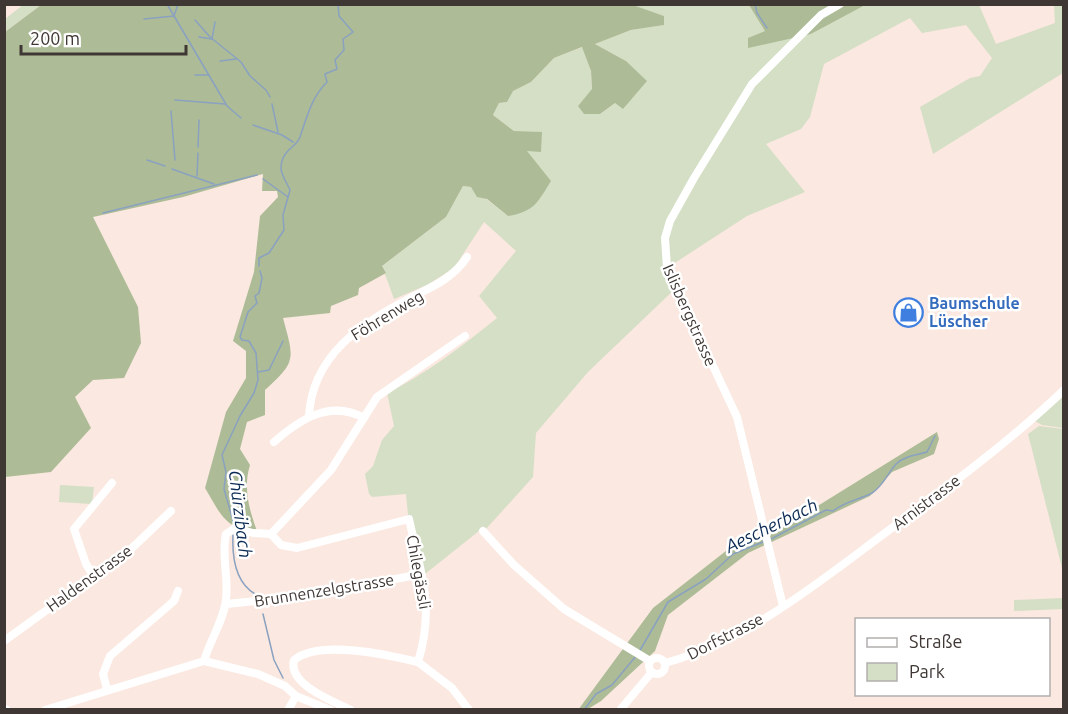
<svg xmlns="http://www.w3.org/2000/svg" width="1068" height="714" font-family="Ubuntu,sans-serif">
  <rect width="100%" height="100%" fill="#fbe8e0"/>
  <g fill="#d5dfc6">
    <path d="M 865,4 L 979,5 L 996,44 L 1055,23 L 1054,5 L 1063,5 L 1063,73 L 933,154 L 920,107 L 970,78 L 980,76 L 992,58 L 966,25 L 922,33 L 910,18 L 824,64 L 810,117 L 801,129 L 766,144 L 805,192 L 747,216 L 667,268 L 676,288 L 588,372 L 536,433 L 533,477 L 486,529 L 484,527 L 425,574 L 409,526 L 406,494 L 372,497 L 369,494 L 365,474 L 373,466 L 382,440 L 394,426 L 387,393 C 428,373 462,346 497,318 L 479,296 L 516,251 L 484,222 L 454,268 L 427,285 L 394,299 L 382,266 L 446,217 L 463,186 L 471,187 L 508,216 L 527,151 L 514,131 L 493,115 L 499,103 L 507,102 L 512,91 L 531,82 L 554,58 L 583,47 L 591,71 L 592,90 L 578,106 L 600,114 L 615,103 L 623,108 L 626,61 L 595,44 L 631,30 L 663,25 L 664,16 L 630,5 L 749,5 L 766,31 L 811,34 Z"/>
    <polygon points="23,5 41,5 5,32 5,19"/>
    <polygon points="1063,390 1063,428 1042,425 1033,420"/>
    <polygon points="1039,426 1063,429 1062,568 1028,434"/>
    <polygon points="60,485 94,487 92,504 59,502"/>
    <polygon points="1063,598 1063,609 1014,611 1014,600"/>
  </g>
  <g fill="#adbc97">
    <path d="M 630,4 L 664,16 L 664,25 L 631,30 L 595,44 L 626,61 L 647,81 L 623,109 L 615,103 L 600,114 L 584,114 L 578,106 L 592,89 L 591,71 L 582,47 L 554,58 L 531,82 L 513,91 L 507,102 L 499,103 L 493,115 L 514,131 L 542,132 L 541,152 L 527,151 L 551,181 C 538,202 534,212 508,216 L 487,199 L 477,197 L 471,187 L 463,186 L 446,217 L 382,266 L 386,273 L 359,288 L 358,295 L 331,306 L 330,313 L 283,318 C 294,359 297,361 265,390 L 265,415 L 247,422 L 240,449 L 250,465 C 243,488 249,509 257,531 C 225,530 220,513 205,488 L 226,412 L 246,378 L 246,351 L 233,341 L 254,272 L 260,216 L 278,197 L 277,191 L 262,191 L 263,174 L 183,197 L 93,217 L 138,307 L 141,343 L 124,378 L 93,380 L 75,397 L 91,428 L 51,472 L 5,477 L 5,32 L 41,5 Z"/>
    <polygon points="749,5 865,5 811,34 748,48 748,38 765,31"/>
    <polygon points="937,432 939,439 934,454 892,472 870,496 748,553 668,615 655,651 601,701 588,709 578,710 653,608 731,547 774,533"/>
  </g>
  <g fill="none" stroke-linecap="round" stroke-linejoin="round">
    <g stroke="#8aa1c0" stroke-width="1.5">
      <polyline points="167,4 227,106 241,118"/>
      <polyline points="755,4 757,13 767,28"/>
      <polyline points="144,19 174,16 178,4"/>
      <polyline points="195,20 210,37 241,62 250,76 266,90 270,97"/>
      <polyline points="199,37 212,39 215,22"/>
      <polyline points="220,61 236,59"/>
      <polyline points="195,75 209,75"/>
      <polyline points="175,100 225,104"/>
      <polyline points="272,104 278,132"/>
      <polyline points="171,111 175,160"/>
      <polyline points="253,125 282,135 293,142"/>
      <polyline points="198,147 199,120"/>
      <polyline points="147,160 165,166"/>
      <polyline points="172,169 214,184"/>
      <polyline points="197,176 198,153"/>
      <polyline points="263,179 288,197"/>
      <polyline points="103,213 257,175"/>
      <path d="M 259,266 L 259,258 L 269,253 L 284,230 L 283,215 L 290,190 C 287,183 281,175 281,168 C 281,150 297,147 300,137 C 307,117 311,98 327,82 L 325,74 L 337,69 L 335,60 L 344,50 L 343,39 L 353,32 L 339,16 L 338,4"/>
      <polyline points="258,372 269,370 283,341"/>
      <polyline points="234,524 224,489 226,472 222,455 240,416 254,393 258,380 256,353 249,341 242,340 240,337 248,312 257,303 255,296 259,293 262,278 260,271"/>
      <path d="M 233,535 C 232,556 235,582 255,594"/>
      <path d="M 771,539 L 826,510 L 833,511 C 845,501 859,500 872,493 C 883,486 888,473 896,464 C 904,456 917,455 927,452 L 935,436"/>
      <polyline points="263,614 274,660 283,678"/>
      <polyline points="639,652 668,602 706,579 733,554 763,542"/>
      <polyline points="584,710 596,694 612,685 636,656"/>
    </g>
    <g stroke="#fff" stroke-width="8">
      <path d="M 309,416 C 312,355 363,322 412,297 C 434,286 453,278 467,257"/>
      <path d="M 274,442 C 299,420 330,399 364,418"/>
      <polyline points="483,531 514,565 564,609 650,661"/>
      <path d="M 271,534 L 281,545 L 297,548 L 409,519 C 421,574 435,606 418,662 L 452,688 L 469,710"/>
      <polyline points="93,575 86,564 74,529 112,483"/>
      <polyline points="226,604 307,596 411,576 422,576"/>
      <polyline points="783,606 737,417 667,268 665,238 670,221 694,178 752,84 821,15 840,4"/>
      <polyline points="4,641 131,549 171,511"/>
      <circle cx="657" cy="666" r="8"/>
      <path d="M 204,661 C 210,640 224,620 226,599 C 229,577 221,556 226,534 L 235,528 L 253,533 L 271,534 L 331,470 L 377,397 L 465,336"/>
      <path d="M 665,663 C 747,641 818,583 885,533 C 947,488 1008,443 1064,390"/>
      <polyline points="107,689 103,674 110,656 174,601 178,591"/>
      <polyline points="4,708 7,710"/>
      <polyline points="45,710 204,661 258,674 285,686 296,696 330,710"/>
      <polyline points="288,710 296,696"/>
      <path d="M 351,710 C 334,702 287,684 294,660 C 320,639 389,655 418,662"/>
      <polyline points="620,710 652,672"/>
    </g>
  </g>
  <defs>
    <symbol id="shop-ring" viewBox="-11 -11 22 22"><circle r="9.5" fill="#fff" stroke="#3f7fe0" stroke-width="1.5"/><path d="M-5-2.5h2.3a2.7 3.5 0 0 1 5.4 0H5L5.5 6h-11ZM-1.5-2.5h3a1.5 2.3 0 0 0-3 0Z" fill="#3f7fe0"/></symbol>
  </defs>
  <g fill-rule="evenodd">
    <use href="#shop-ring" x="892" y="296" width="33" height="33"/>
  </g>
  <g text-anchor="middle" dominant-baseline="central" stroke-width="5" stroke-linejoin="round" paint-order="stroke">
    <g font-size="16" font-weight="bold" fill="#366cbe" stroke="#fff" text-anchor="start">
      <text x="929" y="303">Baumschule<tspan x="929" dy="18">Lüscher</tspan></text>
    </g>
    <g font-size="16" fill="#3f3734" stroke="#fff">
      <text transform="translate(387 315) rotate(-31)">Föhrenweg</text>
      <text transform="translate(690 315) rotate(66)">Islisbergstrasse</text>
      <text transform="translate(926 502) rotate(-37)">Arnistrasse</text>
      <text transform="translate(419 572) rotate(80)">Chilegässli</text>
      <text transform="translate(89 578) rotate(-36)">Haldenstrasse</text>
      <text transform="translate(324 590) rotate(-9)">Brunnenzelgstrasse</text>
      <text transform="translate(725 636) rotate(-27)">Dorfstrasse</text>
    </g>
    <g font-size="18" font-style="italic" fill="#0b2b54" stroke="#fff">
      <text transform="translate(241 514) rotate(83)">Chürzibach</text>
      <text transform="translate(771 525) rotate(-26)">Aescherbach</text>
    </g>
  </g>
  <rect width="1068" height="714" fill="none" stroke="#3f3734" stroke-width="12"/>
  <rect x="855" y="618" width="195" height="78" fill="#ffffff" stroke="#b2afae" stroke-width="1.5"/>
  <rect x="867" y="638" width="30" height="9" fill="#ffffff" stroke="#b2afae" stroke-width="1.5"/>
  <text x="909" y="648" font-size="18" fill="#3f3734">Straße</text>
  <rect x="867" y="663" width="30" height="18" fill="#d5dfc6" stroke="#b2afae" stroke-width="1.5"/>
  <text x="909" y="678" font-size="18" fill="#3f3734">Park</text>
  <path d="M21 45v9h165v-9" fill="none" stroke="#3f3734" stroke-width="3"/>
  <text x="30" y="45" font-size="18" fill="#3f3734" stroke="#ffffff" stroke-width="4.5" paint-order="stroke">200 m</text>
</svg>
